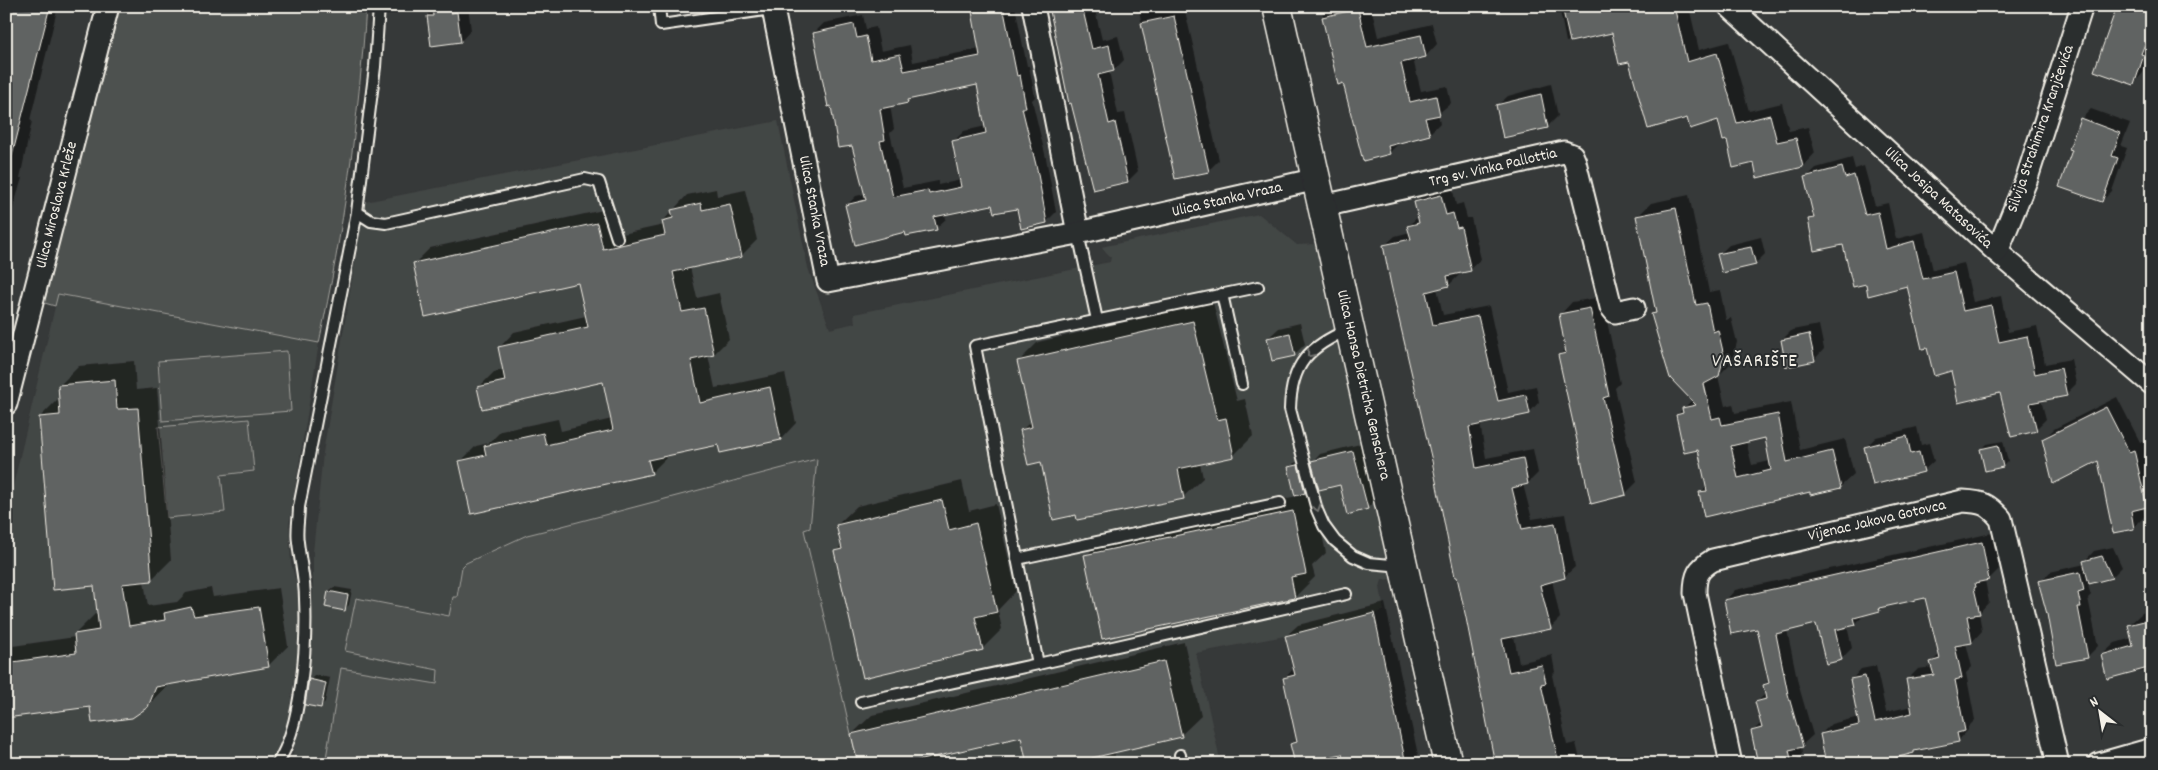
<svg xmlns="http://www.w3.org/2000/svg" width="2158" height="770" font-family="Dekko,sans-serif">
  <rect width="100%" height="100%" fill="#363939"/>
  <filter id="ink" filterUnits="userSpaceOnUse"><feTurbulence type="fractalNoise" baseFrequency=".02" numOctaves="2"/><feDisplacementMap in="SourceGraphic" scale="10" xChannelSelector="R" yChannelSelector="G"/><feConvolveMatrix kernelMatrix="1 2 1 2 8 2 1 2 1" color-interpolation-filters="sRGB"/></filter>
  <g filter="url(#ink)">
    <g fill="#434645">
      <polygon points="778,121 808,268 830,329 855,323 854,314 1110,262 1111,257 1101,247 1259,214 1297,245 1316,244 1346,368 1390,579 1382,580 1380,587 1384,611 1285,636 1196,653 1221,764 291,764 301,704 321,708 326,683 306,679 313,588 313,552 323,453 365,202"/>
      <polygon points="58,294 319,343 289,525 291,563 300,596 298,650 287,730 270,764 6,764 6,516"/>
    </g>
    <g fill="#4e514f" stroke="#a1a19c">
      <path d="M 117,6 L 366,6 C 359,119 343,232 319,343 L 58,294 L 55,306 L 41,302 Z"/>
      <polygon points="287,351 291,411 162,421 158,361"/>
      <polygon points="249,419 254,471 221,475 225,512 167,518 158,427"/>
      <polygon points="817,459 810,528 804,530 858,764 325,764 341,668 437,684 438,670 345,651 356,598 449,616 453,597 457,597 462,567 466,563 527,535 551,529"/>
    </g>
    <g fill="#0007" fill-rule="evenodd">
      <polygon points="6,6 58,6 30,120 32,121 20,178 22,178 6,232"/>
      <polygon points="427,6 468,6 471,30 461,41 432,45"/>
      <path d="M 972,6 L 1015,6 L 1027,66 L 1029,66 L 1035,97 L 1032,100 L 1046,158 L 1056,212 L 1046,222 L 1018,208 L 993,204 L 945,213 L 946,219 L 936,228 L 906,231 L 846,206 L 856,196 L 865,194 L 853,144 L 832,105 L 814,33 L 824,23 L 863,15 L 866,29 L 876,27 L 881,51 L 910,45 L 913,62 L 980,49 ZM 978,84 L 986,126 L 964,131 L 954,141 L 961,180 L 938,185 L 938,181 L 903,188 L 890,133 L 894,129 L 890,105 L 907,102 L 911,98 Z"/>
      <polygon points="1050,6 1094,6 1102,40 1118,36 1124,60 1114,70 1109,71 1118,114 1125,113 1138,171 1128,181"/>
      <polygon points="1138,6 1184,6 1219,160 1208,171 1176,178"/>
      <polygon points="1321,6 1371,6 1378,37 1432,24 1437,44 1426,56 1413,59 1421,91 1447,86 1451,103 1438,114 1440,123 1429,134 1400,142 1389,153 1344,82 1338,83"/>
      <polygon points="1559,6 1648,6 1650,16 1689,7 1699,50 1729,42 1749,111 1782,103 1789,131 1808,127 1815,153 1803,166 1755,162 1728,138 1719,119 1687,116 1630,61 1613,31 1566,42"/>
      <polygon points="2118,6 2152,6 2152,51 2143,73 2133,84"/>
      <polygon points="1551,84 1558,116 1547,127 1497,106 1508,96"/>
      <polygon points="2091,109 2130,123 2121,146 2127,148 2112,191 2102,201 2081,119"/>
      <polygon points="1852,158 1855,169 1864,166 1875,206 1888,203 1896,239 1924,232 1933,270 1964,263 1973,302 2001,296 2008,332 2037,326 2045,364 2071,359 2076,384 2066,394 2041,400 2046,419 2036,429 2001,391 1952,370 1928,347 1908,285 1867,282 1844,244 1809,220 1815,214 1806,178 1816,168"/>
      <polygon points="2152,158 2152,181 2144,179"/>
      <polygon points="1452,186 1456,205 1463,203 1467,218 1471,218 1481,259 1470,269 1458,272 1459,275 1449,285 1437,288 1443,315 1489,306 1508,392 1536,386 1539,402 1529,413 1480,423 1486,458 1533,449 1538,473 1528,483 1523,484 1532,519 1565,514 1575,567 1564,577 1552,580 1560,618 1550,628 1514,636 1519,663 1552,655 1555,672 1552,675 1567,745 1576,743 1581,764 1497,764 1384,246 1395,236 1410,232 1408,226 1419,216 1415,203 1425,192"/>
      <polygon points="716,189 717,196 745,190 757,240 741,256 690,267 697,298 719,293 729,339 714,354 708,355 715,388 785,373 796,423 781,439 721,452 719,443 665,455 666,458 651,473 460,462 476,446 489,443 501,431 558,419 561,431 612,419 604,380 479,387 494,372 504,370 499,348 514,332 586,316 579,282 414,264 430,248 612,208 618,235 664,225 663,221 687,195"/>
      <path d="M 1689,195 L 1709,292 L 1720,290 L 1726,320 L 1731,318 L 1737,342 L 1732,362 L 1718,376 L 1725,406 L 1733,404 L 1735,413 L 1791,402 L 1800,450 L 1845,439 L 1854,474 L 1840,487 L 1810,491 L 1701,493 L 1707,486 L 1699,448 L 1677,415 L 1692,400 L 1653,315 L 1657,311 L 1637,217 L 1651,203 ZM 1766,437 L 1770,461 L 1752,465 L 1746,441 Z"/>
      <polygon points="1761,237 1765,254 1755,264 1719,255 1729,245"/>
      <polygon points="1602,297 1620,383 1615,388 1637,482 1625,494 1559,355 1567,348 1560,315 1572,302"/>
      <polygon points="1213,302 1237,401 1245,399 1253,436 1233,456 1200,463 1203,478 1183,497 1077,514 1021,431 1032,420 1018,362 1038,342"/>
      <polygon points="1300,323 1305,344 1295,354 1273,359 1268,338 1279,328"/>
      <polygon points="1819,325 1824,349 1814,360 1782,340 1792,330"/>
      <polygon points="134,361 136,390 157,388 171,560 151,580 144,581 148,606 177,602 186,593 211,588 213,597 279,588 288,646 268,666 169,684 148,706 91,705 6,717 6,647 75,637 75,634 95,614 99,614 95,585 40,417 60,397 59,386 79,366"/>
      <polygon points="2117,397 2140,442 2152,438 2152,505 2143,507 2145,516 2134,527 2114,531 2099,459 2043,440 2054,429"/>
      <polygon points="1917,427 1921,445 1929,443 1934,461 1923,471 1866,447 1876,437"/>
      <polygon points="2003,441 2008,461 2003,466 1982,449 1987,444"/>
      <polygon points="1360,444 1375,501 1367,508 1341,483 1313,462 1320,454"/>
      <polygon points="1302,461 1310,488 1303,495 1313,492 1326,553 1312,566 1315,577 1295,597 1103,637 1086,556 1105,536 1297,496 1290,468 1294,463"/>
      <polygon points="962,481 969,511 996,504 1016,591 998,610 1002,629 982,649 835,552 842,545 837,525 857,506"/>
      <polygon points="1992,533 1999,569 1989,579 1985,580 1989,602 1979,613 1982,631 1972,642 1966,643 1972,667 1966,673 1975,720 1968,727 1968,730 1958,741 1917,749 1914,752 1878,756 1821,734 1831,724 1859,717 1851,680 1861,669 1876,666 1886,712 1912,706 1907,680 1918,669 1933,667 1932,662 1940,654 1926,597 1883,606 1879,610 1866,613 1855,624 1847,626 1852,648 1841,659 1817,623 1787,630 1798,683 1813,735 1801,746 1802,754 1792,764 1764,764 1753,731 1762,722 1757,702 1766,693 1764,685 1769,680 1758,627 1725,601 1735,590"/>
      <polygon points="2113,547 2122,567 2112,577 2092,582 2088,586 2091,595 2088,598 2098,646 2088,656 2049,614 2040,582 2050,572 2085,564 2084,562 2094,551"/>
      <polygon points="334,587 352,590 349,605 344,610 329,591"/>
      <polygon points="1385,603 1420,764 1346,764 1343,753 1292,744 1297,739 1285,678 1294,668 1286,636 1298,625"/>
      <polygon points="2152,610 2152,669 2140,672 2140,669 2102,655 2115,643 2132,638 2129,625 2142,613"/>
      <polygon points="1184,642 1201,716 1181,735 1114,751 1117,764 1029,764 1022,735 939,754 942,764 859,764 852,734 872,715"/>
      <polygon points="315,675 330,678 325,702 320,707 310,680"/>
    </g>
    <g fill="#616362" stroke="#f4f1e8" fill-rule="evenodd">
      <polygon points="6,6 49,10 12,156 6,155"/>
      <polygon points="432,6 450,6 451,13 457,12 461,42 431,46 427,16 433,16"/>
      <path d="M 971,6 L 1003,6 L 1017,76 L 1020,75 L 1026,108 L 1022,108 L 1037,169 L 1047,223 L 1021,229 L 1017,209 L 994,213 L 992,205 L 934,217 L 937,230 L 906,236 L 905,232 L 855,245 L 845,205 L 866,200 L 852,146 L 838,148 L 831,106 L 828,107 L 813,33 L 854,24 L 857,38 L 866,36 L 871,60 L 900,54 L 904,71 L 980,56 ZM 977,85 L 986,133 L 952,141 L 961,187 L 929,194 L 928,190 L 893,197 L 880,141 L 885,140 L 880,109 L 908,103 L 907,100 Z"/>
      <polygon points="1049,6 1082,6 1092,49 1109,45 1114,71 1098,75 1109,124 1115,122 1128,182 1093,190 1071,103 1069,104"/>
      <polygon points="1562,6 1674,6 1687,62 1717,53 1737,123 1770,115 1777,142 1796,138 1803,167 1757,178 1754,163 1733,168 1727,140 1723,141 1718,120 1690,129 1687,118 1648,129 1629,62 1619,64 1612,33 1570,42"/>
      <polygon points="2117,6 2129,6 2152,14 2152,25 2141,54 2144,55 2134,85 2094,71"/>
      <polygon points="1358,9 1367,47 1421,35 1426,57 1401,63 1410,102 1436,96 1440,115 1425,118 1430,135 1388,146 1390,154 1363,161 1343,83 1338,85 1322,17"/>
      <polygon points="1174,16 1209,172 1175,179 1141,23"/>
      <polygon points="1541,94 1548,128 1503,138 1496,105"/>
      <polygon points="2080,118 2120,133 2112,156 2118,158 2102,202 2059,187 2072,150 2069,149"/>
      <polygon points="1842,167 1845,178 1854,175 1865,215 1878,212 1886,249 1914,241 1923,279 1954,272 1963,311 1991,305 1999,342 2027,336 2035,374 2061,368 2067,396 2030,403 2037,431 2011,437 2000,393 1958,403 1951,371 1934,376 1927,348 1922,349 1907,286 1868,296 1866,284 1853,287 1843,245 1814,251 1808,219 1814,218 1804,177"/>
      <polygon points="1441,195 1446,215 1453,213 1457,228 1461,227 1471,271 1447,276 1449,286 1426,292 1433,325 1478,316 1498,401 1526,395 1530,414 1469,427 1476,468 1523,458 1528,484 1512,488 1522,529 1555,523 1565,578 1540,585 1551,629 1502,639 1509,672 1542,665 1546,683 1541,684 1559,764 1495,764 1466,618 1457,577 1455,577 1432,461 1391,285 1383,245 1411,239 1407,226 1419,223 1414,202"/>
      <polygon points="701,203 702,210 730,204 742,257 673,272 682,312 704,308 714,355 691,360 700,403 770,387 781,440 720,453 718,445 648,460 652,474 471,514 459,461 486,455 484,446 543,433 546,445 613,430 603,382 482,409 477,387 505,381 498,347 588,327 578,283 425,317 413,263 597,223 603,249 665,235 662,221 673,218 671,210"/>
      <path d="M 1676,208 L 1696,305 L 1707,303 L 1713,332 L 1718,330 L 1724,356 L 1719,376 L 1704,384 L 1712,419 L 1720,417 L 1722,425 L 1778,414 L 1787,462 L 1832,451 L 1841,488 L 1810,495 L 1810,492 L 1704,517 L 1699,492 L 1707,491 L 1698,450 L 1684,453 L 1676,415 L 1683,413 L 1682,408 L 1696,405 L 1670,378 L 1666,365 L 1651,314 L 1656,313 L 1636,216 ZM 1765,438 L 1771,470 L 1738,478 L 1731,446 Z"/>
      <polygon points="1751,247 1756,265 1722,273 1717,254"/>
      <polygon points="1590,308 1609,396 1603,398 1626,495 1591,504 1558,355 1566,353 1559,314"/>
      <polygon points="1193,321 1217,420 1226,418 1234,457 1178,469 1184,499 1077,520 1076,515 1053,520 1041,462 1028,465 1020,430 1032,427 1017,361"/>
      <polygon points="1290,333 1295,356 1272,361 1267,338"/>
      <polygon points="1809,334 1815,361 1786,367 1781,340"/>
      <polygon points="115,380 117,409 138,408 152,581 122,584 129,626 165,620 164,613 191,607 194,616 259,607 269,667 156,687 148,707 132,718 92,723 90,707 6,718 6,663 76,653 74,634 99,630 94,586 53,590 39,417 60,415 58,385"/>
      <polygon points="2106,407 2129,452 2134,450 2147,507 2131,511 2134,529 2113,533 2098,461 2053,484 2042,439"/>
      <polygon points="1907,436 1911,454 1919,452 1924,472 1873,485 1864,447"/>
      <polygon points="1998,445 2003,467 1985,471 1980,449"/>
      <polygon points="1353,451 1368,509 1347,515 1340,485 1319,490 1311,461"/>
      <polygon points="1298,465 1305,493 1295,496 1288,467"/>
      <polygon points="942,500 949,530 976,523 997,612 975,617 983,650 863,678 834,551 842,549 836,525"/>
      <polygon points="1293,511 1306,574 1291,577 1295,598 1102,639 1084,555"/>
      <polygon points="1982,542 1989,580 1975,583 1976,587 1974,588 1980,614 1967,616 1972,643 1955,646 1962,678 1955,680 1965,731 1957,733 1959,742 1914,751 1914,753 1879,762 1877,758 1849,764 1826,764 1820,734 1859,725 1850,679 1865,676 1875,722 1912,713 1906,679 1934,675 1930,662 1940,659 1925,598 1879,608 1880,611 1854,618 1856,625 1835,630 1842,660 1826,664 1816,624 1776,634 1788,694 1803,747 1789,750 1792,764 1758,764 1751,731 1762,728 1755,702 1766,699 1763,685 1769,683 1757,629 1731,634 1724,600"/>
      <polygon points="2102,556 2112,578 2089,584 2083,561"/>
      <polygon points="2080,572 2084,591 2078,593 2081,607 2078,607 2088,658 2056,664 2047,614 2038,581"/>
      <polygon points="328,591 348,595 345,611 325,607"/>
      <polygon points="1374,613 1406,764 1344,764 1342,754 1295,764 1290,744 1297,742 1283,678 1295,675 1285,636"/>
      <polygon points="2152,619 2152,667 2107,679 2101,655 2133,646 2128,625"/>
      <polygon points="1164,661 1182,737 1092,758 1093,764 1027,764 1021,737 917,761 918,764 858,764 851,734"/>
      <polygon points="309,679 326,683 321,708 305,705"/>
    </g>
    <g fill="none" stroke-linecap="round" stroke-linejoin="round">
      <defs>
        <g id="service">
          <polyline points="659,6 661,25 786,7"/>
          <polyline points="357,212 371,221 386,223 585,179 599,182 617,238"/>
          <polyline points="1078,233 1097,320"/>
          <polyline points="1222,294 1242,384"/>
          <path d="M 1350,329 C 1309,346 1291,364 1290,409 L 1317,510 L 1324,526 L 1335,541 L 1353,556 L 1369,563 L 1402,566"/>
          <polyline points="1017,559 1280,503"/>
          <polyline points="1038,664 975,346 1258,287"/>
          <polyline points="861,702 1038,664 1346,594"/>
          <polyline points="1180,755 1182,764"/>
          <path d="M 277,764 C 302,727 307,644 305,599 C 305,580 300,561 298,542 C 296,531 299,518 299,507 L 357,212 L 375,67 L 379,6"/>
        </g>
        <g id="minor">
          <polyline points="1033,6 1078,233"/>
          <polyline points="1729,6 1997,252 2152,384"/>
          <polyline points="773,9 828,281 1078,233 1317,179"/>
          <polyline points="1323,206 1564,152 1572,155 1575,162 1611,307 1615,312 1634,308"/>
          <polyline points="1997,252 2027,178 2082,6"/>
          <polyline points="6,404 108,6"/>
          <path d="M 1731,764 L 1695,593 C 1695,575 1698,569 1713,560 L 1963,501 C 1983,502 1988,504 2001,519 L 2058,764"/>
          <polyline points="2099,764 2152,749"/>
        </g>
        <polyline id="secondary" points="1277,6 1448,764"/>
      </defs>
      <use href="#service" stroke="#f4f1e8" stroke-width="14"/>
      <use href="#minor" stroke="#f4f1e8" stroke-width="25"/>
      <use href="#secondary" stroke="#f4f1e8" stroke-width="31"/>
      <use href="#service" stroke="#2a2d2e" stroke-width="10"/>
      <use href="#minor" stroke="#2a2d2e" stroke-width="21"/>
      <use href="#secondary" stroke="#2a2d2e" stroke-width="28"/>
    </g>
    <defs><path id="oneway-chevron" d="M-2-3.5L2.5 0L-2 3.5" fill="none" stroke-width="1.6" stroke-linecap="round" stroke-linejoin="round" transform="scale(1.25)"/></defs>
    <g stroke="#71726f">
      <use href="#oneway-chevron" transform="translate(1310 354) rotate(131)"/>
      <use href="#oneway-chevron" transform="translate(1317 508) rotate(72)"/>
    </g>
  </g>
  <g text-anchor="middle" dominant-baseline="central" stroke-width="4" stroke-linejoin="round" paint-order="stroke">
    <g font-size="16" fill="#f4f1e8" stroke="#2a2d2e">
      <text transform="translate(2041 129) rotate(-71)">Silvija Strahimira Kranjčevića</text>
      <text transform="translate(1493 168) rotate(-13)">Trg sv. Vinka Pallottia</text>
      <text transform="translate(1938 198) rotate(43)">Ulica Josipa Matasovića</text>
      <text transform="translate(1227 200) rotate(-13)">Ulica Stanka Vraza</text>
      <text transform="translate(57 205) rotate(-76)">Ulica Miroslava Krleže</text>
      <text transform="translate(814 211) rotate(79)">Ulica Stanka Vraza</text>
      <text transform="translate(1363 385) rotate(77)">Ulica Hansa Dietricha Genschera</text>
      <text transform="translate(1877 521) rotate(-13)">Vijenac Jakova Gotovca</text>
    </g>
    <g font-size="19" letter-spacing="1" fill="#f4f1e8" stroke="#2a2d2e">
      <text x="1755" y="362">VAŠARIŠTE</text>
    </g>
  </g>
  <rect width="2158" height="770" fill="none" stroke="#2a2d2e" stroke-width="25"/>
  <rect x="12" y="12" width="2133" height="745" fill="none" stroke="#f4f1e8" stroke-width="2" filter="url(#ink)"/>
  <g transform="translate(2100 712) rotate(329)" stroke="#2a2d2e" stroke-width="4" paint-order="stroke">
  <path d="M0-4L9 19L0 12L-9 19Z" fill="#f4f1e8"/>
  <text y="-8" font-size="14" font-weight="bold" text-anchor="middle" fill="#f4f1e8">N</text>
  </g>
</svg>
